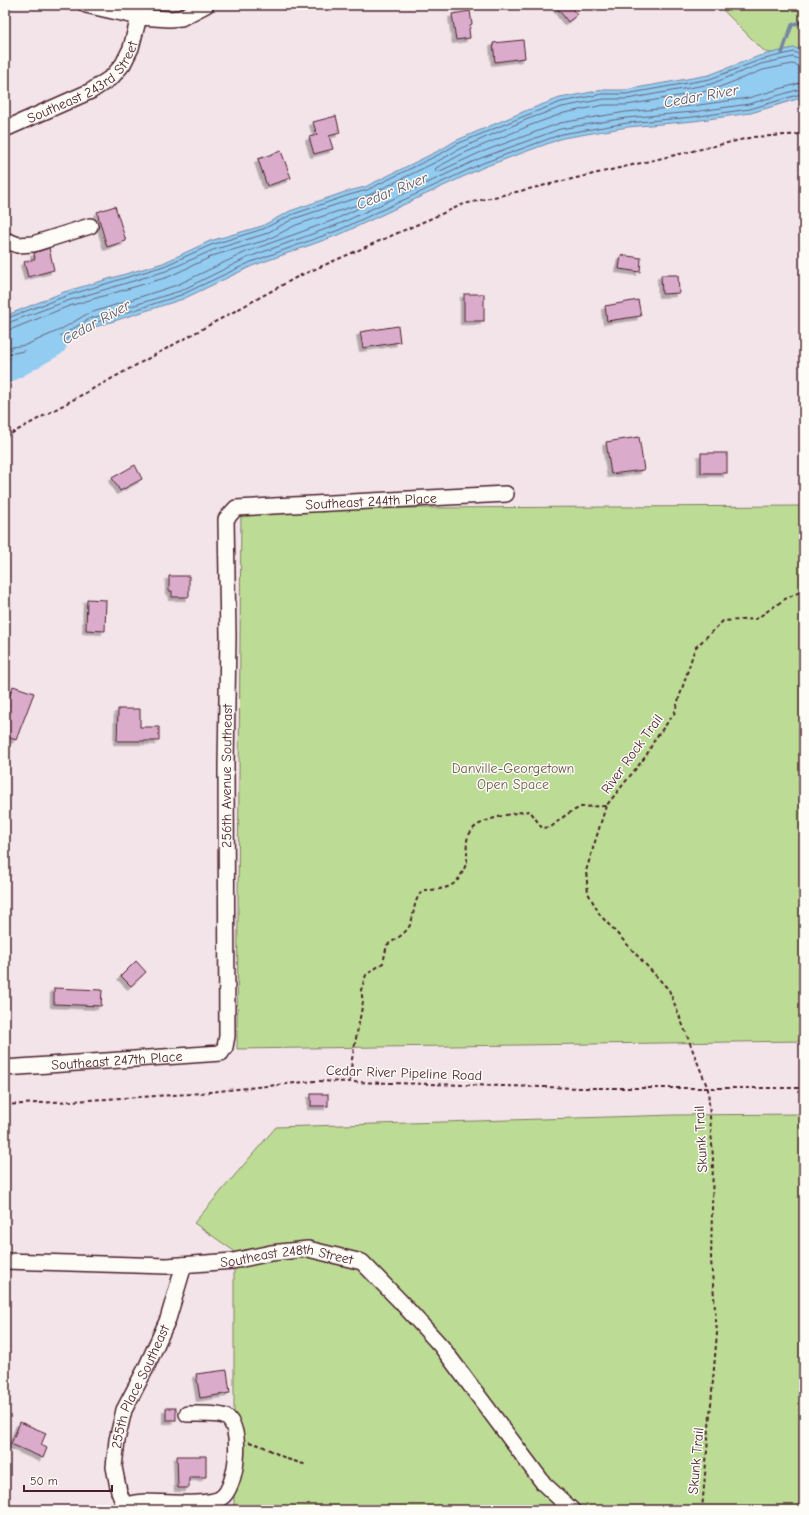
<svg xmlns="http://www.w3.org/2000/svg" width="809" height="1515" font-family="'Comic Neue',sans-serif">
  <defs>
    <filter id="shadow"><feDropShadow dx="-3.5" dy="3.5" stdDeviation="0" flood-color="#0004"/></filter>
  </defs>
  <rect width="100%" height="100%" fill="#f3e4ea"/>
  <filter id="ink" filterUnits="userSpaceOnUse"><feTurbulence type="fractalNoise" baseFrequency=".025" numOctaves="2"/><feDisplacementMap in="SourceGraphic" scale="8" xChannelSelector="R" yChannelSelector="G"/><feConvolveMatrix kernelMatrix="1 2 1 2 8 2 1 2 1" color-interpolation-filters="sRGB"/></filter>
  <g filter="url(#ink)">
    <g fill="#bcdc95" stroke="#837e60">
      <polygon points="718,5 804,5 804,58 780,53 768,53 764,51"/>
      <polygon points="804,506 804,1041 237,1049 241,509"/>
      <polygon points="804,1114 804,1510 234,1510 234,1251 194,1223 276,1127 675,1115"/>
    </g>
    <polygon fill="#92ccf1" stroke="#7587a2" points="793,48 796,48 804,53 804,97 751,113 694,121 628,127 563,138 484,167 341,234 252,266 183,299 92,328 67,343 31,359 11,362 5,365 5,316 64,292 163,263 210,241 262,226 290,211 345,192 365,187 442,149 455,141 525,111 560,98 603,90 625,90 709,75 759,56"/>
    <g fill="none" stroke-linecap="round" stroke-linejoin="round">
      <g stroke="#67647a" stroke-width="1">
        <polyline points="804,67 792,64 763,70 712,90 627,105 604,105 564,113 531,125 462,154 436,168 435,171 438,172 479,153 560,123 626,112 692,106 748,98 804,82"/>
        <polyline points="5,319 66,296 164,266 211,245 263,229 291,215 346,196 367,190 444,152 457,144 527,115 561,102 603,94 626,94 710,79 760,60 794,52 804,56"/>
        <polyline points="5,324 67,301 166,271 213,250 265,234 293,219 347,201 369,195 446,157 459,149 528,119 562,107 604,99 627,99 711,84 761,64 793,57 804,61"/>
        <polyline points="5,330 12,329 69,306 168,277 215,255 267,240 296,225 360,204 362,205 361,207 334,220 246,252 177,285 87,314 60,330 26,345 5,348"/>
        <polyline points="5,355 28,350 62,335 89,319 180,291 249,257 337,225 481,158 560,129 626,118 693,112 749,104 804,88"/>
        <polyline points="5,360 30,355 65,340 91,324 181,295 251,262 339,230 483,163 562,134 627,123 693,117 750,109 804,93"/>
      </g>
      <polyline stroke="#7587a2" stroke-width="3.5" points="782,53 792,25 804,21"/>
      <polyline stroke="#92ccf1" stroke-width="21" points="5,374 56,345"/>
    </g>
    <g fill="#dbabcc" stroke="#4a1f2b" filter="url(#shadow)">
      <polygon points="555,5 569,5 577,15 568,22"/>
      <polygon points="470,11 472,24 470,25 470,28 469,29 470,38 456,40 452,14"/>
      <polygon points="523,40 525,58 495,62 493,43"/>
      <polygon points="336,116 340,133 329,136 333,149 314,154 309,137 317,135 313,122"/>
      <polygon points="281,151 291,178 267,186 258,159"/>
      <polygon points="115,206 126,241 107,247 97,212"/>
      <polygon points="49,248 54,270 28,277 24,262 35,259 34,253"/>
      <polygon points="621,255 641,258 640,272 619,269"/>
      <polygon points="661,275 678,275 679,293 662,294"/>
      <rect x="464" y="294" width="20" height="27"/>
      <polygon points="638,300 641,316 607,321 605,306"/>
      <polygon points="398,326 400,342 363,348 360,332"/>
      <polygon points="639,437 644,470 611,474 606,442"/>
      <rect x="701" y="453" width="26" height="20"/>
      <polygon points="135,465 142,479 120,491 112,478"/>
      <polygon points="169,576 189,576 189,597 172,597 172,591 169,591"/>
      <polygon points="87,599 106,600 105,631 86,630"/>
      <polygon points="13,686 34,693 16,740 5,736 5,697 9,698"/>
      <polygon points="118,709 140,709 140,727 159,727 159,741 117,741"/>
      <polygon points="136,961 146,972 131,986 121,976"/>
      <polygon points="54,988 102,990 101,1006 54,1004"/>
      <rect x="311" y="1094" width="17" height="12"/>
      <polygon points="227,1370 230,1393 200,1398 196,1374"/>
      <rect x="166" y="1408" width="10" height="12"/>
      <polygon points="20,1422 46,1433 41,1445 47,1448 43,1458 11,1444"/>
      <polygon points="177,1456 206,1456 206,1477 189,1477 189,1488 178,1488"/>
    </g>
    <g fill="none" stroke-linecap="round" stroke-linejoin="round">
      <defs>
        <g id="minor">
          <polyline points="86,5 139,17 169,19 181,18 206,5"/>
          <path id="s1" d="M 5,129 L 91,91 L 112,77 L 123,64 L 131,48 L 139,17"/>
          <polyline points="5,240 18,245 33,244 90,226"/>
          <path id="s2" d="M 5,1068 L 221,1053 L 225,1047 L 227,1036 L 226,765 L 228,636 L 226,519 L 236,508 L 506,494"/>
          <path id="s3" d="M 5,1261 L 167,1266 L 233,1261 L 271,1253 L 308,1249 L 362,1262 L 400,1301 L 441,1346 L 544,1484 L 572,1510"/>
          <path d="M 124,1505 C 131,1504 138,1502 145,1502 C 162,1502 207,1507 221,1498 C 237,1488 244,1427 226,1417 C 219,1413 195,1414 187,1414"/>
          <path id="s4" d="M 126,1510 L 119,1492 L 114,1467 L 117,1440 L 124,1410 L 146,1368 L 168,1319 L 184,1265"/>
        </g>
      </defs>
      <use href="#minor" stroke="#4a1f2b" stroke-width="18"/>
      <g stroke="#4a1f2b" stroke-width="2" stroke-dasharray="4 3" stroke-linecap="butt">
        <polyline points="5,437 297,277 464,204 753,137 804,134"/>
        <polyline points="606,806 586,871 588,893 600,915 669,990 708,1089 713,1158 711,1260 717,1333 702,1510"/>
        <path d="M 350,1081 L 352,1059 L 363,1002 L 361,990 L 366,975 L 383,963 L 387,945 C 396,939 407,933 411,923 C 415,910 413,901 423,890 C 439,890 455,889 462,873 C 464,869 466,865 467,861 C 468,848 463,841 473,829 C 481,819 517,812 530,811 L 542,828 L 551,827 L 567,814 L 581,807 L 606,806 L 646,756 L 655,739 L 674,714 L 695,648 L 723,621 L 756,619 L 785,599 L 804,590"/>
        <polyline points="5,1105 190,1094 315,1081 581,1088 804,1088"/>
        <polyline points="249,1442 262,1446 287,1459 307,1465"/>
      </g>
      <use href="#minor" stroke="#fdfcf7" stroke-width="15"/>
    </g>
  </g>
  <g text-anchor="middle" dominant-baseline="central" stroke-width="3" stroke-linejoin="round" paint-order="stroke">
    <g font-size="14" fill="#4a1f2b" stroke="#fdfcf7">
      <text stroke="none"><textPath href="#s1" startOffset="93">Southeast 243rd Street</textPath></text>
      <text stroke="none"><textPath href="#s2" startOffset="902">Southeast 244th Place</textPath></text>
      <text transform="translate(632 754) rotate(-54)">River Rock Trail</text>
      <text stroke="none"><textPath href="#s2" startOffset="495">256th Avenue Southeast</textPath></text>
      <text stroke="none"><textPath href="#s2" startOffset="112">Southeast 247th Place</textPath></text>
      <text transform="translate(404 1073) rotate(2)">Cedar River Pipeline Road</text>
      <text transform="translate(701 1139) rotate(-93)">Skunk Trail</text>
      <text stroke="none"><textPath href="#s3" startOffset="283">Southeast 248th Street</textPath></text>
      <text stroke="none"><textPath href="#s4" startOffset="130">255th Place Southeast</textPath></text>
      <text transform="translate(696 1461) rotate(-85)">Skunk Trail</text>
    </g>
    <g font-size="14" fill="#6c584b" stroke="#fdfcf7">
      <text x="513" y="768">Danville-Georgetown<tspan x="513" dy="16">Open Space</tspan></text>
    </g>
    <g font-size="15" font-style="italic" fill="#605366" stroke="#fdfcf7">
      <text transform="translate(701 96) rotate(-10)">Cedar River</text>
      <text transform="translate(392 191) rotate(-22)">Cedar River</text>
      <text transform="translate(96 322) rotate(-29)">Cedar River</text>
    </g>
  </g>
  <rect width="809" height="1515" fill="none" stroke="#fdfcf7" stroke-width="20"/>
  <rect x="10" y="10" width="789" height="1495" fill="none" stroke="#4a1f2b" stroke-width="1.5" filter="url(#ink)"/>
  <path d="M24 1485v6h88v-6" fill="none" stroke="#4a1f2b" stroke-width="2"/>
  <text x="30" y="1485" font-size="12" fill="#4a1f2b" stroke="#fdfcf7" stroke-width="3" paint-order="stroke">50 m</text>
</svg>
